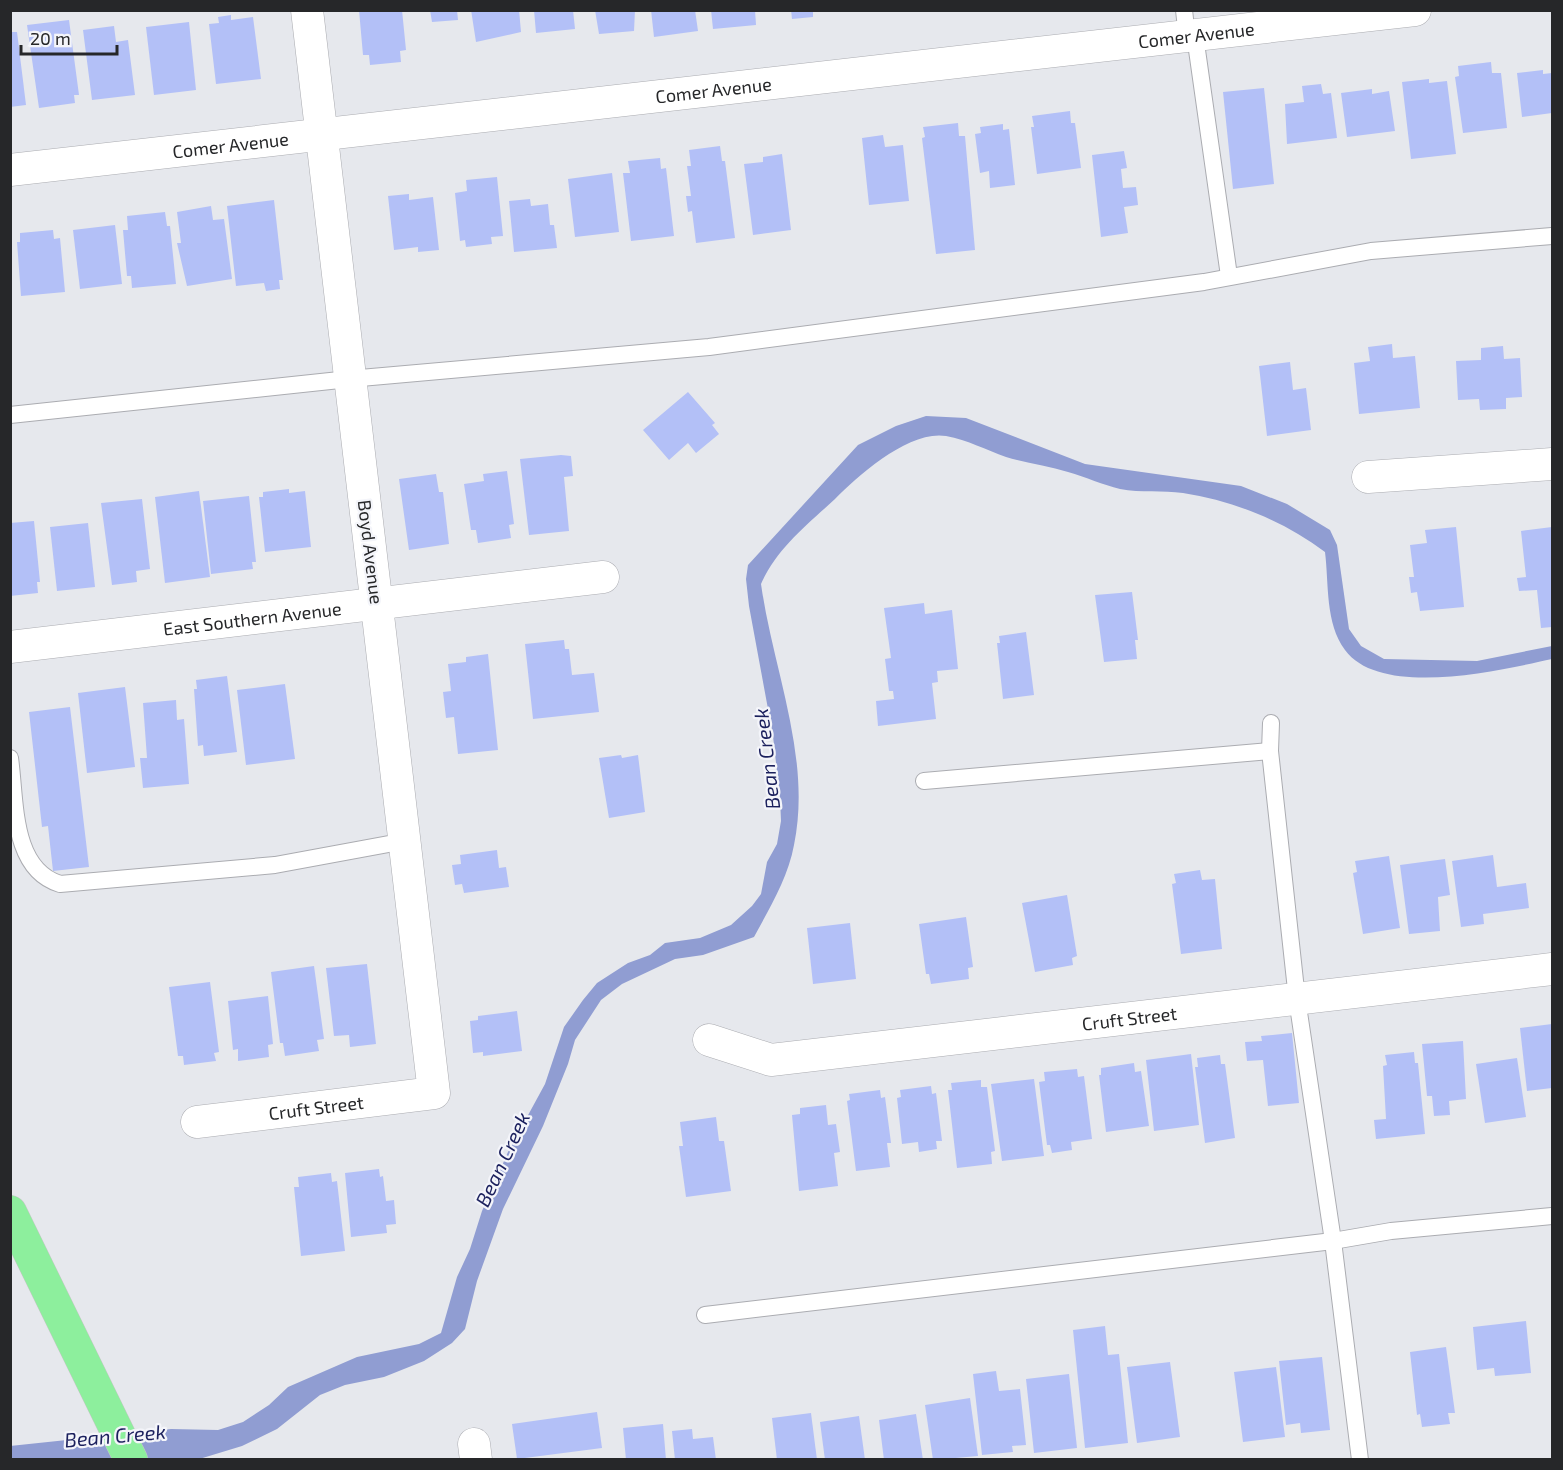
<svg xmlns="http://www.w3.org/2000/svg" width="1563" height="1470" font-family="'Exo 2',sans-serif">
  <rect width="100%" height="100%" fill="#e6e8ed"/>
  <path fill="#909dd2" d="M 926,416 L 966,418 L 1085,464 L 1241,486 L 1287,504 L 1330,530 L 1337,545 L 1349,629 L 1361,646 L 1384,659 L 1477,661 L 1552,646 L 1552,659 C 1502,670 1381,699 1345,650 C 1325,623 1329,584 1325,552 C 1284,521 1234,501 1183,493 C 1163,490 1141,493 1120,489 C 1103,485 1086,477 1068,472 C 1048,466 1026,463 1006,457 C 986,450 968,440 946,436 C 909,430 859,475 835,499 C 807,525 777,548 761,584 C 773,670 812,758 794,845 C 788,878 769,909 754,937 L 703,955 L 675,959 L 622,984 L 601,1000 L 575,1040 L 568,1064 L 543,1126 L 503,1209 L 477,1281 L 465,1329 L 452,1343 L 424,1361 L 384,1377 L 345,1385 L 320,1395 L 277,1429 L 242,1446 L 196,1460 L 11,1460 L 10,1446 L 171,1429 L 218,1430 L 243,1422 L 269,1405 L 288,1387 L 357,1357 L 419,1344 L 441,1333 L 457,1277 L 470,1249 L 482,1211 L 508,1152 L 545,1084 L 564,1027 L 583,1000 L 597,983 L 628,963 L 650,955 L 665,943 L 700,938 L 731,925 L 752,906 L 761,894 L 767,862 L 777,844 L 781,821 L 780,798 L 773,736 L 749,606 L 746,579 L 748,565 L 858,445 L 896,426 Z"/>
  <g fill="#b3c0f7">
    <polygon points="359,10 402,10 406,50 400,51 401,62 370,65 369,55 363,55"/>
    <polygon points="430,10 457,10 458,20 432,22"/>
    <polygon points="471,10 519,10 521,32 476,42"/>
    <polygon points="534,10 573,10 575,29 536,33"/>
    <polygon points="595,10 635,10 634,31 599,34"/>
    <polygon points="651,10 695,10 698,31 654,37"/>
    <polygon points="711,10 755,10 756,25 713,29"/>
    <polygon points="791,10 813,10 813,17 792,19"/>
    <polygon points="231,15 231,20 253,17 261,79 216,84 209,24 219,23 218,17"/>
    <polygon points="69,20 79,95 74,95 75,103 39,108 27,25"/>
    <polygon points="189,22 196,90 154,95 146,27"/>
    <polygon points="114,26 116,42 128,40 135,95 92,100 83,30"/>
    <polygon points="10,32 17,32 26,105 10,107"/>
    <polygon points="1491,62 1492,73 1501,73 1507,128 1463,133 1455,77 1459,76 1458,66"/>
    <polygon points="1543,70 1543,74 1552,73 1552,113 1522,117 1517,73"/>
    <polygon points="1429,79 1429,83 1447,81 1456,154 1411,159 1402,82"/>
    <polygon points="1321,84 1323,94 1331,93 1337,138 1287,144 1285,104 1304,102 1302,86"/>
    <polygon points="1264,88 1274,184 1233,189 1223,92"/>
    <polygon points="1372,89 1372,94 1389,91 1395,131 1347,137 1341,93"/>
    <polygon points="1070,111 1071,123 1075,123 1081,168 1037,174 1031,127 1034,127 1032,116"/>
    <polygon points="958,123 959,136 965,136 975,250 936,254 922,138 925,137 923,127"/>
    <polygon points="1003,124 1003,130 1009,129 1015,185 990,188 989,171 980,173 975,134 981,133 980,127"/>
    <polygon points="883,135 885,147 903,145 909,201 869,205 862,138"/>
    <polygon points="720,146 722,161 725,161 735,238 696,243 692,211 688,212 686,196 691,196 687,166 691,166 689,150"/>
    <polygon points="1124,151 1127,168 1121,169 1123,188 1136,187 1138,205 1124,207 1128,233 1101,237 1092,155"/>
    <polygon points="782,154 791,230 753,235 744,164 763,162 763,157"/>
    <polygon points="660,158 661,169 666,168 674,236 631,241 623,173 630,173 628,161"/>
    <polygon points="612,173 619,232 575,237 568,179"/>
    <polygon points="497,177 503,236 491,237 492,244 466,247 465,240 460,241 455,193 467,191 466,180"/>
    <polygon points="409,194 409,200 433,197 439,250 418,252 418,247 394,250 388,196"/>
    <polygon points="530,199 531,206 548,204 550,225 554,225 557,248 514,252 509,201"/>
    <polygon points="274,200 283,280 279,280 280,289 266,291 264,283 236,286 227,206"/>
    <polygon points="211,206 213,220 224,219 232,279 187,286 177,243 181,243 177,212"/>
    <polygon points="165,212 167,226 170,226 176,284 132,288 131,276 127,276 123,230 128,230 127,216"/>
    <polygon points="115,225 122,284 80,289 73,230"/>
    <polygon points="53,230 54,239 60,238 65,292 21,296 17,242 20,242 20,233"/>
    <polygon points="1392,344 1393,358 1415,356 1420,408 1359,414 1354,363 1370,361 1368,347"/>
    <polygon points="1503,346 1504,359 1520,358 1522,397 1506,398 1506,409 1480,410 1479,399 1458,400 1456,361 1481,360 1481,348"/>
    <polygon points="1290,362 1293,390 1306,388 1311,430 1267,436 1259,366"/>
    <polygon points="688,392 715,423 712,425 719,434 696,453 688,443 669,460 643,430"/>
    <polygon points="561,455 571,456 573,476 564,477 569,531 529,535 520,459"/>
    <polygon points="507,471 514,524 509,525 511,538 478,543 476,530 471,530 464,484 484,481 483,474"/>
    <polygon points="436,474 439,492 443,492 449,544 409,550 399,479"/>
    <polygon points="289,489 289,493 305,491 311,547 265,552 259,497 263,497 263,492"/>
    <polygon points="199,491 210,577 165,583 155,497"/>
    <polygon points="249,496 256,562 252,562 253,569 211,574 203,501"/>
    <polygon points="142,499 150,569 136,571 137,582 112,585 101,503"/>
    <polygon points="34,521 40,582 37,582 38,593 10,596 10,523"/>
    <polygon points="88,523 95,587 57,591 50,527"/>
    <polygon points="1456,527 1464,607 1420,611 1417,592 1411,593 1409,577 1414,577 1410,545 1427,543 1425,530"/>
    <polygon points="1552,527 1552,627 1541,628 1537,590 1519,591 1517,578 1526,577 1521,531"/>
    <polygon points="1132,592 1138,640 1135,640 1137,659 1104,662 1095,595"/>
    <polygon points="924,603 925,614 952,610 958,669 937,671 938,682 932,683 936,719 878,726 876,701 894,699 893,691 889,691 885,659 891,658 884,608"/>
    <polygon points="1026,632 1034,695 1003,699 997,643 1000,643 999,636"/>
    <polygon points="564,640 565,649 569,649 572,675 594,673 599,712 533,719 525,644"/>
    <polygon points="488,654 498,750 458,754 454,717 446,718 443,692 451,691 448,664 466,662 466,657"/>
    <polygon points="227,676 237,752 204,756 203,745 198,746 194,689 197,689 196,680"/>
    <polygon points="285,684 295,759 246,765 237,690"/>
    <polygon points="125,687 135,767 87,773 78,693"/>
    <polygon points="176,700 177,720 184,719 189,784 143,788 140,758 147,758 143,703"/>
    <polygon points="70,707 89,867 53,871 48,826 42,827 29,712"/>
    <polygon points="621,755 622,758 638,755 645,812 609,818 599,758"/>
    <polygon points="497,850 499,868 506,867 509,887 464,893 462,884 455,885 452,865 461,864 460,855"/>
    <polygon points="1493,855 1497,887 1526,883 1529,908 1483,914 1484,924 1461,927 1452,861"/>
    <polygon points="1389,856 1400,928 1363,934 1353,873 1357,872 1355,861"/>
    <polygon points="1445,859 1450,895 1438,897 1440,931 1409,934 1400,865"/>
    <polygon points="1200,870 1202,880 1215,879 1222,949 1181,954 1172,884 1176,883 1174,874"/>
    <polygon points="1067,895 1077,956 1072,958 1073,965 1035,972 1022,903"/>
    <polygon points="966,917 973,967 968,968 969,979 931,984 929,974 926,974 919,924"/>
    <polygon points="850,923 856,979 813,984 807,928"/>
    <polygon points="367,964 376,1044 350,1047 349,1035 334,1036 326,968"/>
    <polygon points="314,966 324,1039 317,1040 319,1051 285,1056 283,1043 280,1043 271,972"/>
    <polygon points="210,982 219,1052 214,1053 216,1061 184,1065 183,1056 178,1056 169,987"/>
    <polygon points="268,996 273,1044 268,1045 269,1057 238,1061 238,1049 233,1050 228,1001"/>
    <polygon points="517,1011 522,1051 483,1056 483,1052 473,1053 470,1021 478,1020 478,1016"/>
    <polygon points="1552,1024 1552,1088 1527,1091 1520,1028"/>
    <polygon points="1292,1033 1299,1103 1268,1106 1263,1060 1247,1061 1245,1042 1262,1041 1261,1036"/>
    <polygon points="1463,1041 1466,1099 1449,1101 1450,1115 1434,1116 1432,1096 1427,1096 1422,1044"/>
    <polygon points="1414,1052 1415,1063 1418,1063 1425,1134 1376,1139 1374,1120 1386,1119 1383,1066 1387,1065 1385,1055"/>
    <polygon points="1191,1054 1199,1125 1154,1131 1146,1060"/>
    <polygon points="1220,1055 1221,1064 1225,1064 1235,1138 1205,1143 1195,1067 1198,1067 1197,1058"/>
    <polygon points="1517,1058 1526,1117 1485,1123 1476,1064"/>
    <polygon points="1134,1063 1135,1072 1141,1071 1149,1126 1106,1132 1099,1075 1101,1075 1101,1068"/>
    <polygon points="1077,1069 1078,1077 1084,1076 1092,1139 1071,1142 1072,1150 1052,1153 1050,1145 1047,1145 1039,1082 1045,1081 1044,1072"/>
    <polygon points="1034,1079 1044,1156 1002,1161 991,1084"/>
    <polygon points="981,1080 981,1087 987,1087 995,1151 991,1152 992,1164 957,1168 948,1090 952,1090 951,1083"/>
    <polygon points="931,1086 932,1094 936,1093 942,1141 936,1141 937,1149 919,1152 918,1142 902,1144 897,1098 901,1097 900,1090"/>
    <polygon points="880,1090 881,1098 885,1097 891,1143 887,1143 890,1167 856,1171 847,1101 850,1100 849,1094"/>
    <polygon points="826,1105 828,1125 836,1124 840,1152 834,1153 838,1186 799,1191 792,1115 800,1114 800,1108"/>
    <polygon points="716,1117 719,1141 724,1141 731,1191 686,1197 679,1146 683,1146 680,1122"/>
    <polygon points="379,1169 380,1177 383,1176 386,1201 394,1200 396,1224 386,1225 387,1233 351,1237 345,1173"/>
    <polygon points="331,1173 332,1182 337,1181 345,1251 301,1256 294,1187 299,1187 298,1177"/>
    <polygon points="1526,1321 1531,1373 1495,1376 1494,1368 1477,1370 1473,1327"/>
    <polygon points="1105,1326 1108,1355 1119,1354 1128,1443 1085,1448 1073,1330"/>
    <polygon points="1446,1347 1455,1413 1448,1413 1450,1424 1422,1427 1420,1414 1417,1415 1410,1352"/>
    <polygon points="1322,1357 1330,1430 1301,1433 1300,1423 1286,1425 1279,1361"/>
    <polygon points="1170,1362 1180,1437 1137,1443 1127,1367"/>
    <polygon points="1276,1367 1285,1437 1243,1442 1234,1372"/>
    <polygon points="996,1371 999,1391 1020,1389 1026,1445 1012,1446 1013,1452 982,1455 973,1374"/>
    <polygon points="1069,1374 1077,1448 1034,1453 1026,1379"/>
    <polygon points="970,1398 978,1456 933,1460 925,1405"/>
    <polygon points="597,1412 602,1448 517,1459 512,1424"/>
    <polygon points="811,1413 817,1460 777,1460 772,1418"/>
    <polygon points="916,1414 923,1460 884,1460 879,1420"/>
    <polygon points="859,1416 865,1460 825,1460 820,1422"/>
    <polygon points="663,1424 666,1460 626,1460 623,1428"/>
    <polygon points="692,1429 693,1439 713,1437 716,1460 675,1460 672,1431"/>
  </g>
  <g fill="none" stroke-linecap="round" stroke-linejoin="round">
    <defs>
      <g id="service">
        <polyline points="1184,10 1187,37"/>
        <polyline points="1195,36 1229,276"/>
        <polyline points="10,415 349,379 709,347 1204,282 1371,251 1552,236"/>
        <polyline points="1271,723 1270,751 1297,999 1333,1241 1360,1460"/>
        <path d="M 10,758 C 16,800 11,869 60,884 L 275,865 L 405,841"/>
        <polyline points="924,781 1270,751"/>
        <polyline points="705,1315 1333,1241 1391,1231 1552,1216"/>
      </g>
      <g id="minor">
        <path id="s1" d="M 10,170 L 1415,10"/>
        <polyline points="1368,477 1552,464"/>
        <path id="s2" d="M 10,647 L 603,577"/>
        <path id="s3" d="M 709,1040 L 771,1060 L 1552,969"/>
        <path id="s4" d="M 197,1122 L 434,1093 L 307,10"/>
        <polyline points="474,1444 476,1460"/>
      </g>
      <polyline id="motorway" points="10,1212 131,1460"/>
    </defs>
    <use href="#service" stroke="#abacb1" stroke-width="18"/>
    <use href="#minor" stroke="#abacb1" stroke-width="33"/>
    <use href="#motorway" stroke="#c7c7c7" stroke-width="34"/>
    <use href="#service" stroke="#fff" stroke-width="16"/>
    <use href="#minor" stroke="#fff" stroke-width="32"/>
    <use href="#motorway" stroke="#8def9d" stroke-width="33"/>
  </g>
  <g text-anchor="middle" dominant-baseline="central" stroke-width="4.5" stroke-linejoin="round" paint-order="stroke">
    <g font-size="18" fill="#262729" stroke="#f4f5fa">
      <text stroke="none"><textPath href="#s1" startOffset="1194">Comer Avenue</textPath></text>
      <text stroke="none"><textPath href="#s1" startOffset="708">Comer Avenue</textPath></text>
      <text stroke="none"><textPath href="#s1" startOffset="222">Comer Avenue</textPath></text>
      <text transform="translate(371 552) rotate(83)">Boyd Avenue</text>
      <text stroke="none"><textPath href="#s2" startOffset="244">East Southern Avenue</textPath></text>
      <text stroke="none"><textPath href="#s3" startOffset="426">Cruft Street</textPath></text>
      <text stroke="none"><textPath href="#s4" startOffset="120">Cruft Street</textPath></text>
    </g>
    <g font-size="20" font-style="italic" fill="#1b205d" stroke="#f4f5fa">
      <text transform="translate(766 759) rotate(-97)">Bean Creek</text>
      <text transform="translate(502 1159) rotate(-65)">Bean Creek</text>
      <text transform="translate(115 1435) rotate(-5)">Bean Creek</text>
    </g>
  </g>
  <rect width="1563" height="1470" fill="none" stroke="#262729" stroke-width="24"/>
  <path d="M21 45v9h96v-9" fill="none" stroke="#262729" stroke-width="3"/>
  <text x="30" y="45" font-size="18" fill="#262729" stroke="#f4f5fa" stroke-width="4.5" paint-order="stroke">20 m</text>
</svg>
